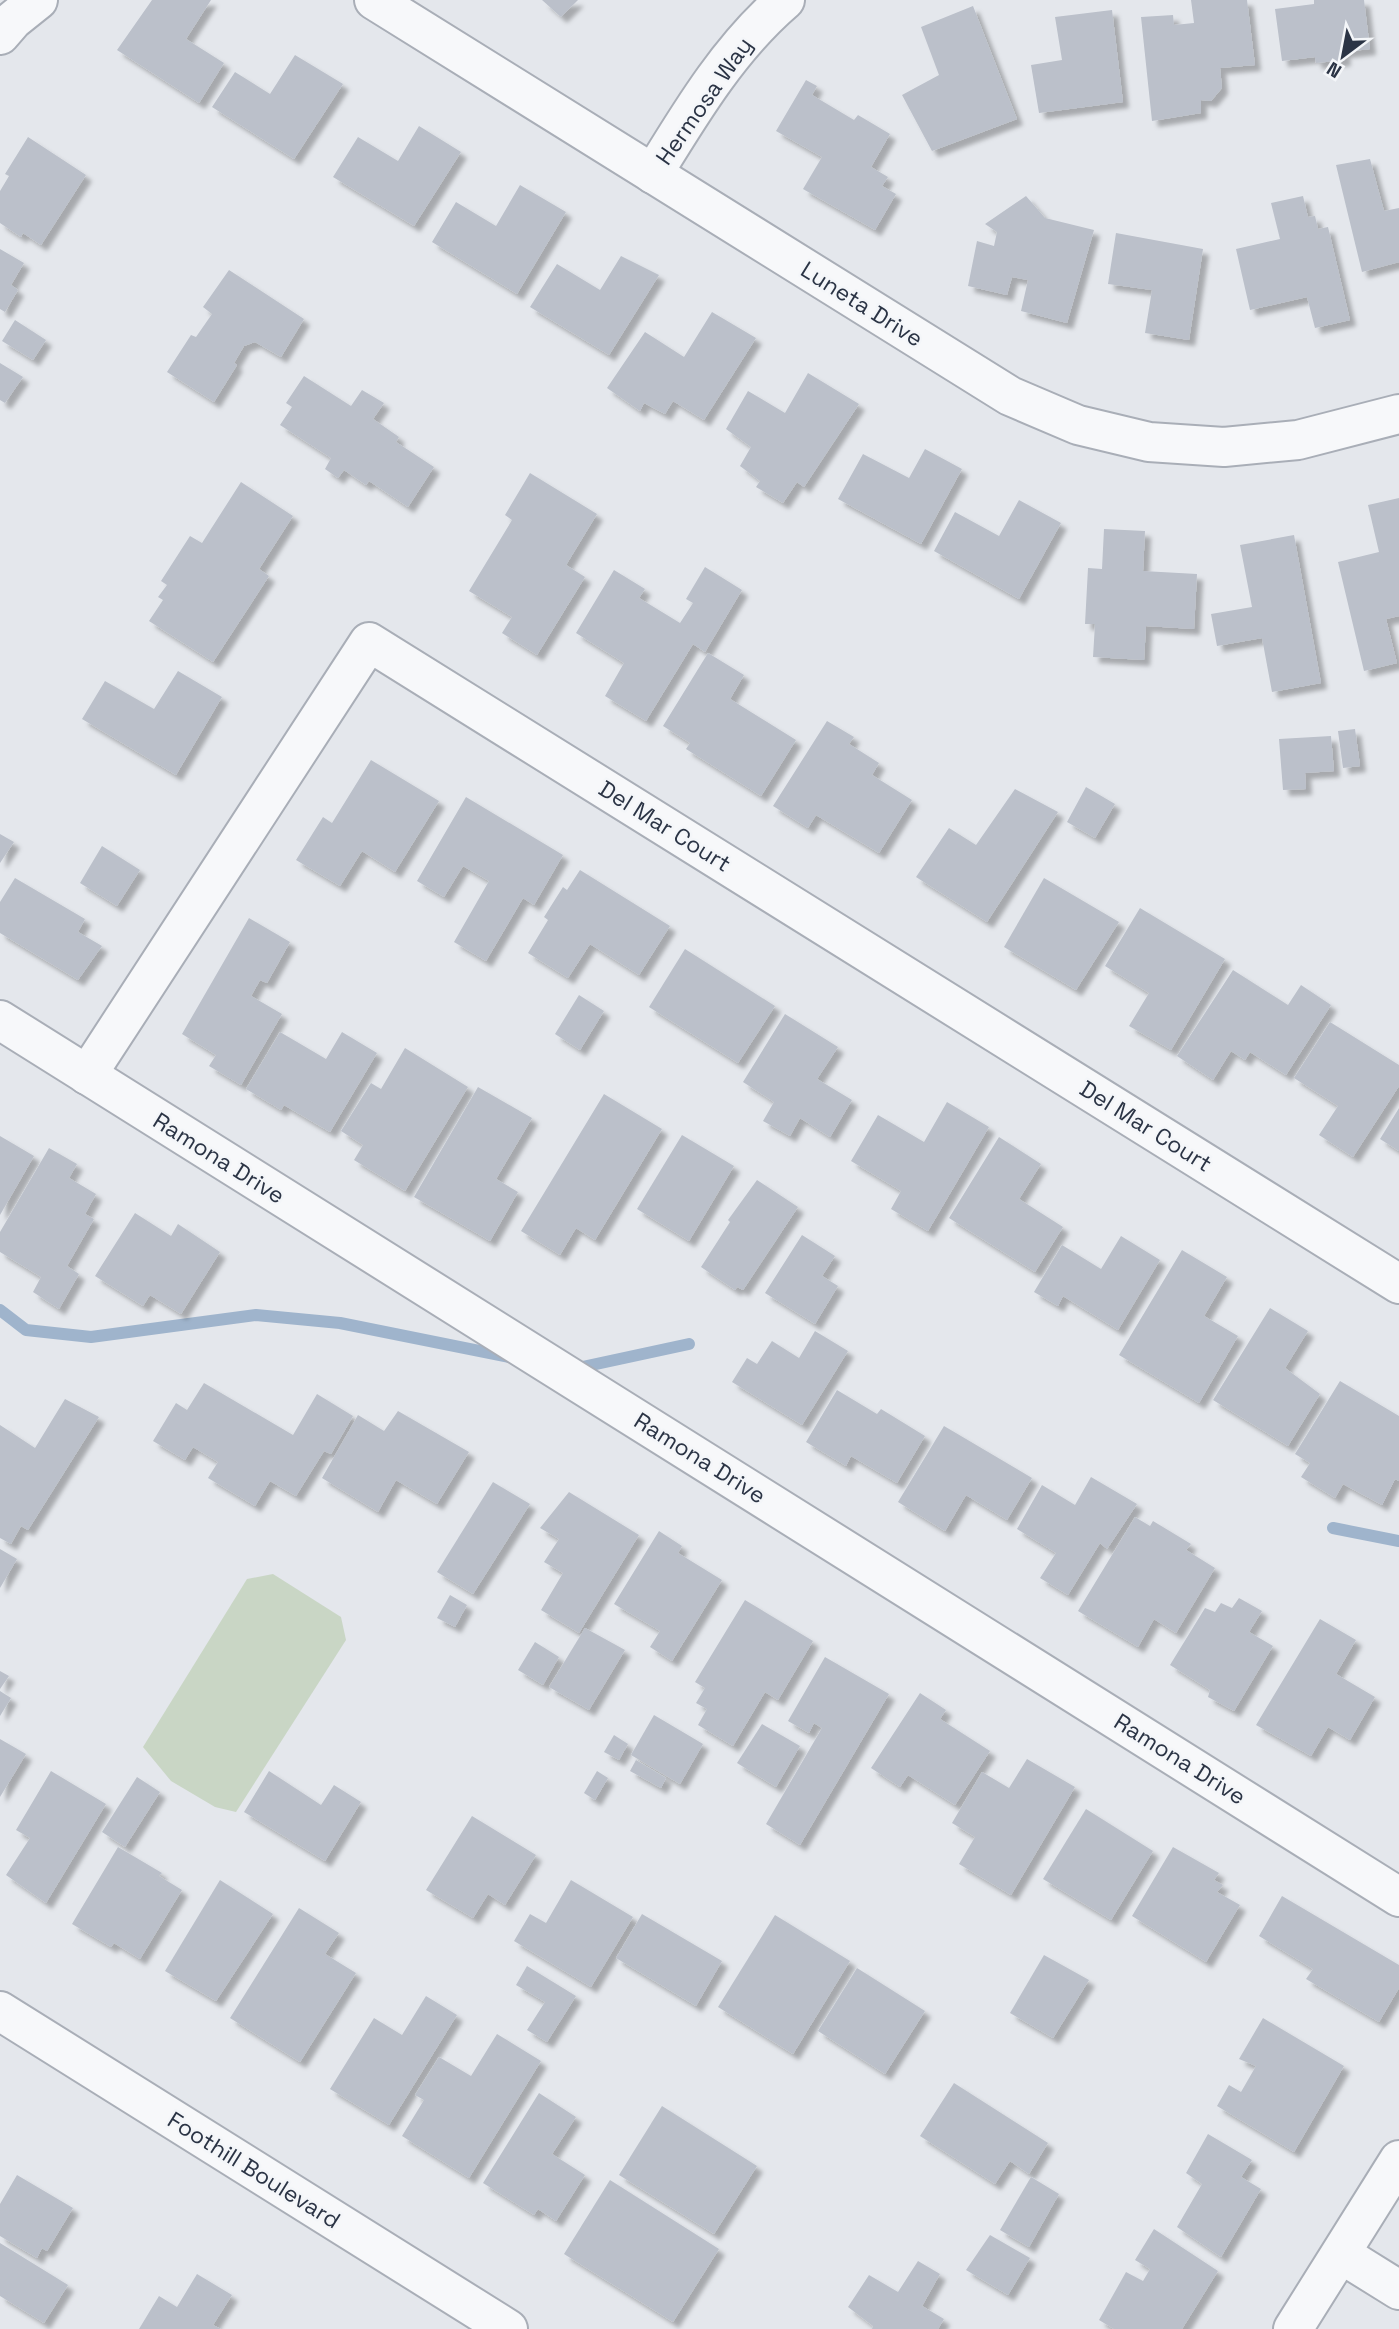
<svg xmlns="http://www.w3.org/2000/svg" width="1399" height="2329" font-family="'Space Grotesk',sans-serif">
  <defs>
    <filter id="shadow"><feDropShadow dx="6" dy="6" stdDeviation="2" flood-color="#0004"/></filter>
  </defs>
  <rect width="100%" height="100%" fill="#e4e7ec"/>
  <polygon fill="#c9d6c5" points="273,1574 341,1617 346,1640 236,1812 215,1807 171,1781 143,1747 247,1579"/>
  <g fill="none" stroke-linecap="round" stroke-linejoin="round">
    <g stroke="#9fb4cc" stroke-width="12">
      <polyline points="0,1310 26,1330 91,1337 256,1315 340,1323 514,1358"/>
      <polyline points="573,1369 689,1344"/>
      <polyline points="1333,1528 1399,1541"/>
    </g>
  </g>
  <g fill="#bbc0ca" filter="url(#shadow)">
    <polygon points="152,0 211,0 186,39 224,63 199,103 117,50"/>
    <polygon points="542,0 578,0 561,17"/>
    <polygon points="1191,0 1247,0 1255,65 1220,68 1222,88 1211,101 1201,100 1201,113 1152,121 1141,17 1173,15 1174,25 1194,23"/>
    <polygon points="1314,0 1364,0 1370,49 1344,52 1345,60 1316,63 1315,57 1282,61 1275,9 1314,4"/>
    <polygon points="973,6 1017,119 932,151 902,95 939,75 921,27"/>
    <polygon points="1112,10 1123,102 1039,113 1031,65 1062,60 1055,17"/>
    <polygon points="295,55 343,84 294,159 212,107 235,72 270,94"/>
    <polygon points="806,80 817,86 812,95 854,120 858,115 890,134 871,167 888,177 882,186 896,194 875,230 803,189 822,157 776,131"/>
    <polygon points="419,126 461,152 414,226 333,177 358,137 398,161"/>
    <polygon points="28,137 86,175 41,245 23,233 21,237 0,223 0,191 9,176 5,174"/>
    <polygon points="1370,159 1384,211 1399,208 1399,262 1362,272 1336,165"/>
    <polygon points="520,185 566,212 517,294 432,242 456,202 496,226"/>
    <polygon points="1026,196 1045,218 1094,230 1067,323 1021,311 1028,280 1012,277 1007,295 968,286 977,241 994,246 997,232 985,224"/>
    <polygon points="1303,196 1308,217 1315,216 1318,229 1328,227 1350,320 1315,328 1307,297 1250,310 1236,249 1280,239 1271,203"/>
    <polygon points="1116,233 1203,249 1189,340 1145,333 1152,290 1108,284"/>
    <polygon points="0,249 24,263 11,285 18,290 5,312 0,309"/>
    <polygon points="621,256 659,275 609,355 530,307 557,264 600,290"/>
    <polygon points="229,270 304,319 281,357 255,342 244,346 234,363 237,365 214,402 167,372 191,335 196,337 212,314 203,307"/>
    <polygon points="712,312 756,338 704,420 673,401 665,414 644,403 640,411 607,388 645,332 684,357"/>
    <polygon points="15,320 46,340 33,360 2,341"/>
    <polygon points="0,363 23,377 5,403 0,400"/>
    <polygon points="808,373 859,404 804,487 797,482 783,503 756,487 760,481 740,466 751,447 726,429 748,391 785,413"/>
    <polygon points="304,376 351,406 362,390 384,403 373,419 399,437 396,442 434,467 408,507 369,481 366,485 344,470 338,478 325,469 331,458 280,425 292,407 286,403"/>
    <polygon points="925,449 962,469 921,544 838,499 863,454 909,478"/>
    <polygon points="530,473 597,514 566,565 585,577 537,655 502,633 512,617 469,591 512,520 505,515"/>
    <polygon points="241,482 293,516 259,569 269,576 213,662 149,621 163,600 158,597 167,585 161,581 190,536 202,543"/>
    <polygon points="1399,498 1399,616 1386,619 1397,663 1364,671 1338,562 1379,552 1368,505"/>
    <polygon points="1019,500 1061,523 1019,599 934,551 955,512 999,536"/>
    <polygon points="1104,529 1145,531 1143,571 1197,574 1194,629 1146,626 1144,660 1093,657 1095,624 1085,624 1088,568 1102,569"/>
    <polygon points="1294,535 1321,683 1272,692 1262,638 1217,646 1211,614 1252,607 1240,545"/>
    <polygon points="705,567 742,590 705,652 693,644 646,721 605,696 624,663 576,633 614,570 645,589 639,598 680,623 693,603 686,599"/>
    <polygon points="708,653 744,675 730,699 796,740 761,796 686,749 690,743 663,726"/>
    <polygon points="178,671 222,697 176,775 82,719 105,681 154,709"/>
    <polygon points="827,721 854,737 849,744 879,763 872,775 912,800 879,853 816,815 808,828 773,806"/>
    <polygon points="1355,729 1360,766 1343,768 1338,731"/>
    <polygon points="1331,736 1334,771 1305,773 1306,789 1283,790 1279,739"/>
    <polygon points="371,760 439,801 395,872 362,851 340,886 296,860 323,817 332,823"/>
    <polygon points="1086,787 1115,804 1095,838 1067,822"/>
    <polygon points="1015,789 1058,812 987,922 916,877 949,828 976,845"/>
    <polygon points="466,797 563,855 534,905 523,898 486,961 454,942 489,881 463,866 444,897 417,881"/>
    <polygon points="0,834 14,842 0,863"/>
    <polygon points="102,846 140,870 117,906 80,883"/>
    <polygon points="580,870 670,926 639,975 590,944 568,978 528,953 548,920 544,917 563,887 567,890"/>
    <polygon points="15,878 85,919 78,932 102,946 78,980 0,933 0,902"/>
    <polygon points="1044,878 1119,922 1076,990 1004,947"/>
    <polygon points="1140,908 1225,959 1171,1050 1129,1026 1149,993 1105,966"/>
    <polygon points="249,918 290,942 267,983 260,980 251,996 282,1014 241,1085 209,1066 216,1055 182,1034"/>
    <polygon points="685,949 775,1006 738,1063 649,1007"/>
    <polygon points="1233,970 1288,1005 1301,985 1331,1005 1286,1075 1250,1052 1245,1060 1231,1051 1213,1080 1177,1056"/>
    <polygon points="579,995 604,1011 580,1050 555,1034"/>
    <polygon points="785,1014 838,1047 817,1079 852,1100 830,1137 800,1118 790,1136 763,1121 774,1102 743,1082"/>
    <polygon points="1330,1022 1399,1065 1399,1086 1353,1157 1319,1135 1338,1106 1294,1078"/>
    <polygon points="280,1032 326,1059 342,1032 377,1053 330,1132 284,1105 281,1110 246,1089"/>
    <polygon points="405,1048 468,1087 405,1191 354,1160 363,1145 341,1131 371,1083 381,1089"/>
    <polygon points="478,1087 532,1118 496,1179 518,1192 490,1241 414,1197"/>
    <polygon points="604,1094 662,1129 595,1240 576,1228 560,1255 521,1231"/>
    <polygon points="947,1102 989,1127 928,1231 891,1209 901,1191 851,1161 878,1115 924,1142"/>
    <polygon points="1399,1108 1399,1151 1380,1139"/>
    <polygon points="682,1135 734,1166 689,1241 637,1209"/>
    <polygon points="0,1136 34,1156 0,1215"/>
    <polygon points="999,1137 1041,1164 1019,1199 1063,1227 1035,1272 949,1218"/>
    <polygon points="49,1148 77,1164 69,1178 96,1194 85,1214 94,1219 67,1266 79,1274 59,1309 33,1292 41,1277 0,1252 0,1232"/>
    <polygon points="757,1180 798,1207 743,1290 737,1287 735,1290 701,1267 730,1222 728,1220"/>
    <polygon points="135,1213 171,1236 178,1224 220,1252 181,1314 150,1295 143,1306 95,1276"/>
    <polygon points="802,1235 835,1256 822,1276 838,1286 815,1324 765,1293"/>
    <polygon points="1121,1236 1160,1260 1118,1330 1063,1296 1058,1306 1034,1292 1062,1245 1101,1269"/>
    <polygon points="1182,1250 1227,1277 1204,1316 1238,1336 1199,1403 1119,1355"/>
    <polygon points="1270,1308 1308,1331 1285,1368 1320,1394 1288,1446 1213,1400"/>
    <polygon points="815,1331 848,1351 802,1425 732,1382 747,1358 757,1364 772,1341 799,1358"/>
    <polygon points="1340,1381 1399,1416 1399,1481 1395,1479 1382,1505 1343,1484 1335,1498 1301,1477 1310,1463 1295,1454"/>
    <polygon points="204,1383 293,1435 317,1394 353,1416 331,1454 324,1451 296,1496 270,1481 255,1506 208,1478 218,1462 193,1447 185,1460 153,1441 176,1403 187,1410"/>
    <polygon points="837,1390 877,1414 881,1409 925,1436 897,1483 851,1456 846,1466 806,1442"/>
    <polygon points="65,1399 99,1417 28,1530 21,1526 11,1544 0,1538 0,1425 35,1448"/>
    <polygon points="398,1411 469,1452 437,1504 396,1480 378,1512 322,1478 358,1415 384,1431"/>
    <polygon points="944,1426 1032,1478 1007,1520 966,1495 945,1531 898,1502"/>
    <polygon points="1091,1477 1137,1504 1107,1549 1100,1543 1068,1595 1040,1578 1056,1553 1017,1529 1042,1485 1075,1505"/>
    <polygon points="493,1482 530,1504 473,1594 437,1572"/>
    <polygon points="569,1492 639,1535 579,1633 541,1610 563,1573 544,1562 559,1539 540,1528"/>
    <polygon points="1135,1517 1150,1526 1153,1521 1191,1544 1186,1550 1215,1568 1176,1633 1154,1619 1138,1647 1078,1611"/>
    <polygon points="659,1531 682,1546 678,1553 722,1580 672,1661 650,1647 660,1631 614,1604"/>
    <polygon points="0,1549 17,1559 0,1588"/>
    <polygon points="450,1595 467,1605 455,1627 437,1618"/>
    <polygon points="1239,1598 1262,1611 1249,1632 1273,1646 1234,1711 1208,1697 1210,1690 1170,1665 1205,1608 1215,1612 1221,1603 1232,1608"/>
    <polygon points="745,1600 813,1641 778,1700 765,1692 733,1746 698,1725 707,1709 696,1703 705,1688 695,1682"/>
    <polygon points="1320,1619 1356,1640 1336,1674 1375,1697 1350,1740 1328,1727 1311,1756 1256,1725"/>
    <polygon points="585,1628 625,1650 589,1710 549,1687"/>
    <polygon points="535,1642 559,1657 543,1685 518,1670"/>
    <polygon points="825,1657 889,1694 800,1845 766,1824 822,1728 814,1723 809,1733 788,1721"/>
    <polygon points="0,1671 9,1676 0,1689"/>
    <polygon points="0,1691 11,1698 0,1716"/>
    <polygon points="920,1693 946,1710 940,1719 990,1751 955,1805 908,1775 900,1787 871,1768"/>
    <polygon points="654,1715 703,1744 680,1784 631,1755"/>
    <polygon points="762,1724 800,1746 776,1787 737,1763"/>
    <polygon points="614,1735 628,1744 619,1760 604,1752"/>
    <polygon points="0,1739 26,1754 0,1797"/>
    <polygon points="1027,1759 1075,1787 1011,1895 959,1864 975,1837 952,1823 982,1772 1009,1788"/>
    <polygon points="636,1760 666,1778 661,1788 630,1771"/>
    <polygon points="51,1771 106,1804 46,1903 6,1875 30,1838 16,1830"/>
    <polygon points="269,1771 321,1805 334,1785 361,1802 325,1861 244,1812"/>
    <polygon points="597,1771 608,1778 595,1800 584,1793"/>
    <polygon points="137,1777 160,1792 125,1847 102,1832"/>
    <polygon points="1086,1809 1153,1851 1111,1920 1043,1879"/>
    <polygon points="472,1816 536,1855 505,1905 488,1894 473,1918 426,1890"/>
    <polygon points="118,1847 162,1873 159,1876 182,1890 140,1959 114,1943 111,1947 72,1924"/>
    <polygon points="1173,1847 1219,1873 1214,1880 1223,1885 1217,1892 1240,1905 1206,1962 1132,1916"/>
    <polygon points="220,1880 273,1914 216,2001 165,1971"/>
    <polygon points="571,1880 633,1917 591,1987 514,1941 530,1914 546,1923"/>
    <polygon points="1282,1896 1399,1965 1399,1988 1379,2022 1306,1979 1313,1969 1259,1936"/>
    <polygon points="299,1908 339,1933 325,1954 356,1973 300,2062 230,2018"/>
    <polygon points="642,1914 722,1961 696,2006 616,1958"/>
    <polygon points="775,1915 850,1961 793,2054 718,2007"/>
    <polygon points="1044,1955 1089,1980 1053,2038 1010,2013"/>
    <polygon points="527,1966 576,1996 547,2042 527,2030 545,2002 516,1985"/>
    <polygon points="857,1968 925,2011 885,2074 818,2031"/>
    <polygon points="426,1996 457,2015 389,2125 330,2089 374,2018 402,2035"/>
    <polygon points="1263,2018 1344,2066 1294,2152 1217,2106 1229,2085 1241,2092 1256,2066 1239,2059"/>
    <polygon points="497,2034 541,2061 469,2178 402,2136 424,2100 415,2095 439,2057 471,2076"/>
    <polygon points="954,2083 1048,2143 1029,2174 1010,2161 995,2184 920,2136"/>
    <polygon points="539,2093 576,2117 552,2154 585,2175 556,2221 538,2209 534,2215 483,2183"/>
    <polygon points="662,2106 757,2166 714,2234 619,2175"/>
    <polygon points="1208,2134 1252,2160 1241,2177 1261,2189 1221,2257 1177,2227 1202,2184 1186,2173"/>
    <polygon points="17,2175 73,2208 47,2251 42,2248 37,2258 0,2236 0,2204"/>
    <polygon points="1031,2177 1059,2194 1029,2247 1000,2230"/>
    <polygon points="610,2180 719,2249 673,2322 564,2254"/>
    <polygon points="1154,2229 1218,2271 1182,2329 1114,2329 1099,2320 1126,2272 1143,2281 1150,2269 1135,2260"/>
    <polygon points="990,2235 1030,2258 1008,2295 966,2270"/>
    <polygon points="0,2243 68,2285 44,2323 0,2296"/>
    <polygon points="918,2261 940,2274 922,2306 944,2319 938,2329 872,2329 873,2326 848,2307 869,2275 898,2292"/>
    <polygon points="197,2274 232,2295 213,2325 221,2329 139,2329 159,2296 177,2307"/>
  </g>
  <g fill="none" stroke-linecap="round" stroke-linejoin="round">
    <defs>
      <g id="minor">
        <polyline points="374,0 1010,396 1078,425 1149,442 1224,447 1298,440 1399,414"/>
        <polyline points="0,35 13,20 38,0"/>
        <path d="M 653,174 C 691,112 730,47 785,0"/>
        <polyline points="0,1020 1399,1897"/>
        <polyline points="87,1075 369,642 1399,1284"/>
        <polyline points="1341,2254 1399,2290"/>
        <polyline points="1293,2329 1399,2160"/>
      </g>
      <polyline id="tertiary" points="0,2011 508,2329"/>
    </defs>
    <use href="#minor" stroke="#a9aeb7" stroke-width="42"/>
    <use href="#tertiary" stroke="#a9aeb7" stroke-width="42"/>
    <use href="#minor" stroke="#f7f8fa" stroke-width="38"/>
    <use href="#tertiary" stroke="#f7f8fa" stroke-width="38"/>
  </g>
  <g text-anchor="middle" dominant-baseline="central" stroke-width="5" stroke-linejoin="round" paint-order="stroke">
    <g font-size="23" fill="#2b3445" stroke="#f4f6f9">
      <text transform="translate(704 101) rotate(-55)">Hermosa Way</text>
      <text transform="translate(862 304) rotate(32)">Luneta Drive</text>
      <text transform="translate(665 826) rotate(32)">Del Mar Court</text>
      <text transform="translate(1146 1126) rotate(32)">Del Mar Court</text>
      <text transform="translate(219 1158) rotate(32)">Ramona Drive</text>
      <text transform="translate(700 1458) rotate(32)">Ramona Drive</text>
      <text transform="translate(1180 1759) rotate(32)">Ramona Drive</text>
      <text transform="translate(254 2170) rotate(32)">Foothill Boulevard</text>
    </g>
  </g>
  <g transform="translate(1343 56) rotate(212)" stroke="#f4f6f9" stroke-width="5" paint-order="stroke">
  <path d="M0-5L12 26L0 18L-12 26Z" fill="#2b3445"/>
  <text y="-10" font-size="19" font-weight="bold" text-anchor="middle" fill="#2b3445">N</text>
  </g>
</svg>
